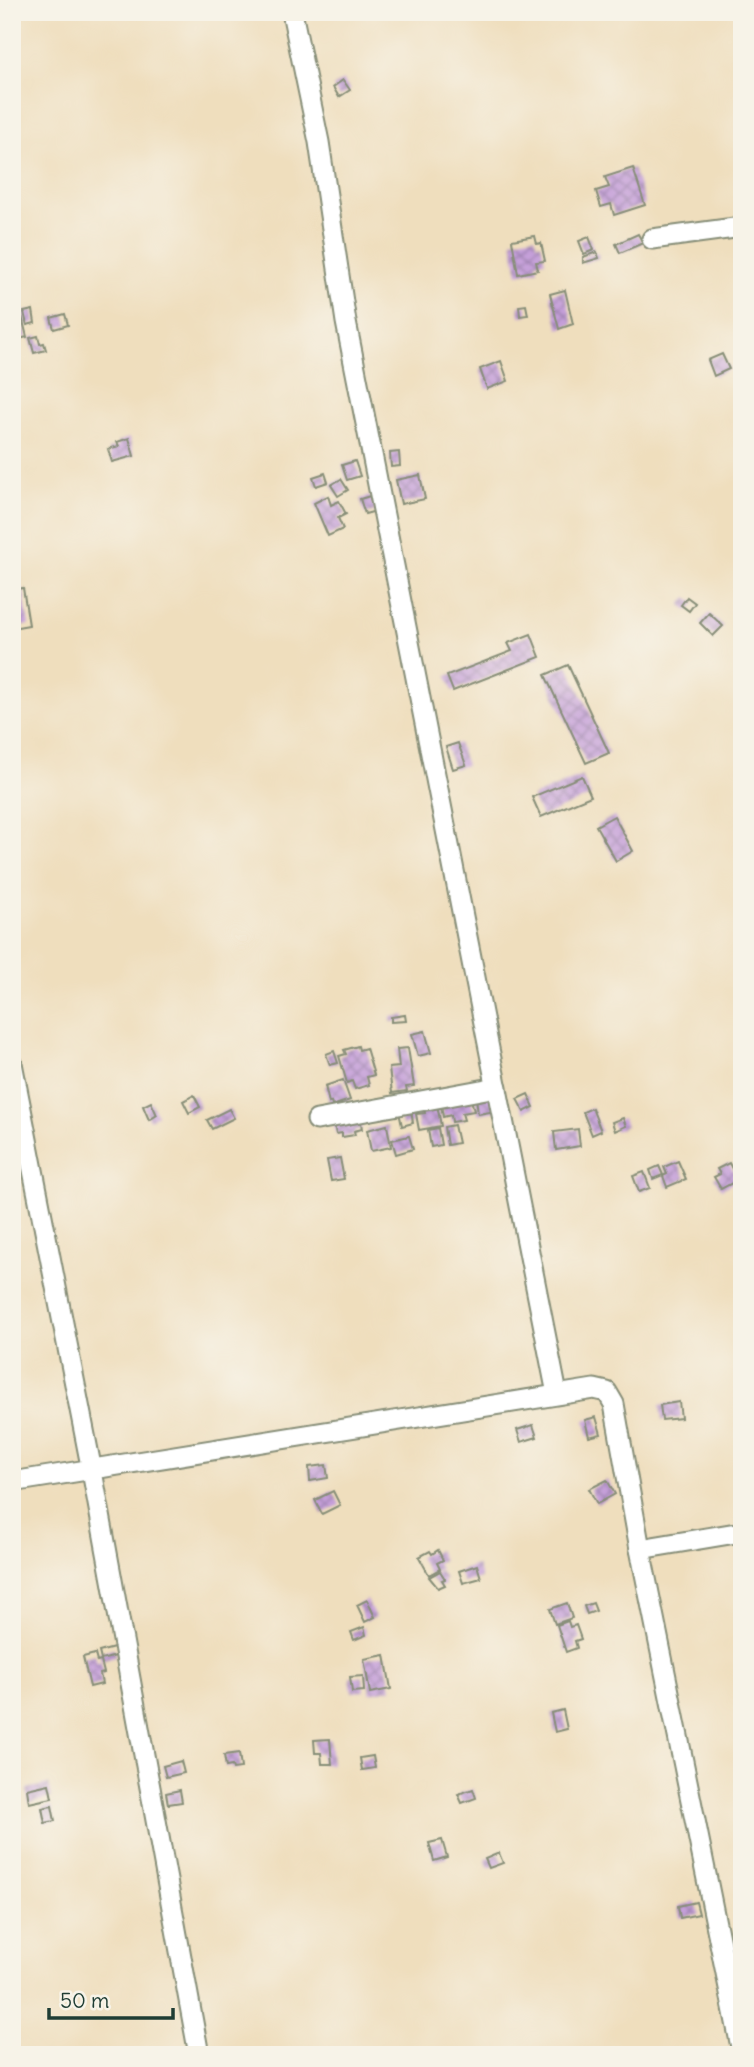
<svg xmlns="http://www.w3.org/2000/svg" width="754" height="2067" font-family="Delius,sans-serif">
  <defs>
    <pattern id="building-cross-hatch" width="8" height="8" patternUnits="userSpaceOnUse" patternTransform="scale(1.75)"><rect width="8" height="8" fill="#c59fd9"/><path d="M0 0l8 8M0 8l8-8" fill="none" stroke="#9f83b1"/></pattern>
  </defs>
  <rect width="100%" height="100%" fill="#f7f3e8"/>
  <filter id="ink" filterUnits="userSpaceOnUse"><feTurbulence type="fractalNoise" baseFrequency=".0143" numOctaves="2"/><feDisplacementMap in="SourceGraphic" scale="14" xChannelSelector="R" yChannelSelector="G"/><feConvolveMatrix kernelMatrix="1 2 1 2 8 2 1 2 1" color-interpolation-filters="sRGB"/></filter>
  <filter id="wash" filterUnits="userSpaceOnUse"><feTurbulence type="fractalNoise" baseFrequency=".00686" numOctaves="4" result="noise"/><feDisplacementMap in="SourceGraphic" scale="28" xChannelSelector="R" yChannelSelector="G"/><feGaussianBlur stdDeviation="1.57" result="paint"/><feColorMatrix in="noise" values="0 0 0 0 0 0 0 0 0 0 0 0 0 0 0 0 0 1.4 0 .05"/><feComposite in="paint" operator="in"/></filter>
  <g filter="url(#wash)">
    <rect width="100%" height="100%" fill="#efdebd"/>
    <g id="blocks">
      <g fill="url(#building-cross-hatch)">
        <polygon points="343,80 350,90 339,97 333,87"/>
        <polygon points="633,168 645,205 614,215 611,204 601,207 596,191 609,187 605,177"/>
        <polygon points="638,234 643,243 620,253 616,244"/>
        <polygon points="535,236 537,244 541,243 545,261 536,262 538,270 518,274 512,240"/>
        <polygon points="589,237 594,250 584,254 579,241"/>
        <polygon points="597,252 599,258 583,263 583,257"/>
        <polygon points="565,290 573,324 559,329 550,294"/>
        <polygon points="526,305 528,315 520,316 519,306"/>
        <polygon points="33,310 35,323 27,325 24,312"/>
        <polygon points="16,313 18,318 22,317 27,337 12,341 12,314"/>
        <polygon points="65,314 68,325 54,329 51,318"/>
        <polygon points="38,336 40,344 44,343 46,350 34,353 30,338"/>
        <polygon points="722,354 729,369 714,376 708,360"/>
        <polygon points="501,361 508,381 487,389 480,369"/>
        <polygon points="129,438 134,456 112,462 108,449 119,446 117,442"/>
        <polygon points="399,452 400,466 391,467 390,453"/>
        <polygon points="355,461 360,476 347,480 342,465"/>
        <polygon points="325,473 328,482 316,486 313,477"/>
        <polygon points="420,475 425,499 401,504 396,480"/>
        <polygon points="341,479 348,490 338,496 331,485"/>
        <polygon points="328,496 331,505 339,501 346,514 338,518 343,529 328,536 314,503"/>
        <polygon points="370,496 376,511 365,514 360,499"/>
        <polygon points="23,588 29,625 12,628 12,590"/>
        <polygon points="687,597 695,603 689,611 681,605"/>
        <polygon points="709,613 723,626 713,636 700,623"/>
        <polygon points="531,634 540,657 453,691 447,676 512,651 508,643"/>
        <polygon points="568,665 609,753 586,763 545,675"/>
        <polygon points="458,743 466,765 453,769 446,747"/>
        <polygon points="582,776 591,796 541,817 532,797"/>
        <polygon points="614,816 633,851 616,861 596,826"/>
        <polygon points="405,1015 406,1021 391,1022 391,1017"/>
        <polygon points="425,1031 431,1053 418,1056 412,1034"/>
        <polygon points="358,1046 359,1050 366,1048 374,1075 367,1077 369,1085 355,1089 352,1081 347,1083 339,1056 346,1054 344,1050"/>
        <polygon points="408,1048 414,1086 406,1087 407,1091 392,1093 389,1068 399,1067 397,1049"/>
        <polygon points="334,1051 338,1063 330,1065 326,1054"/>
        <polygon points="343,1080 350,1100 332,1106 331,1102 329,1103 325,1086"/>
        <polygon points="528,1094 534,1107 524,1112 517,1099"/>
        <polygon points="194,1095 200,1107 189,1113 183,1101"/>
        <polygon points="494,1095 496,1111 478,1114 476,1097"/>
        <polygon points="471,1099 474,1111 462,1113 464,1120 452,1122 451,1115 443,1117 441,1105"/>
        <polygon points="151,1102 157,1115 149,1120 143,1106"/>
        <polygon points="437,1104 441,1126 419,1130 416,1114 425,1113 424,1106"/>
        <polygon points="592,1108 601,1131 592,1135 583,1112"/>
        <polygon points="229,1109 234,1118 212,1129 207,1120"/>
        <polygon points="411,1110 413,1123 402,1126 399,1112"/>
        <polygon points="360,1116 362,1129 354,1131 355,1135 342,1137 342,1133 336,1134 333,1121"/>
        <polygon points="623,1118 626,1126 615,1131 612,1122"/>
        <polygon points="387,1125 391,1147 371,1151 367,1130"/>
        <polygon points="454,1125 458,1143 447,1145 444,1127"/>
        <polygon points="438,1128 441,1145 431,1147 428,1130"/>
        <polygon points="578,1129 580,1146 556,1150 554,1132"/>
        <polygon points="409,1136 413,1149 396,1154 392,1140"/>
        <polygon points="340,1158 344,1179 331,1181 327,1160"/>
        <polygon points="678,1161 686,1179 667,1187 663,1176 667,1174 664,1167"/>
        <polygon points="729,1163 738,1180 721,1189 714,1177 720,1174 717,1169"/>
        <polygon points="659,1166 663,1175 653,1179 650,1170"/>
        <polygon points="644,1172 650,1188 639,1192 633,1176"/>
        <polygon points="14,1176 20,1192 12,1194 12,1177"/>
        <polygon points="679,1402 681,1418 662,1420 660,1405"/>
        <polygon points="596,1417 601,1434 589,1437 585,1420"/>
        <polygon points="533,1425 537,1437 521,1442 517,1430"/>
        <polygon points="326,1465 328,1478 310,1481 309,1467"/>
        <polygon points="607,1480 615,1494 597,1504 589,1489"/>
        <polygon points="333,1491 340,1505 322,1514 315,1500"/>
        <polygon points="438,1550 443,1560 437,1563 440,1569 429,1575 419,1557 430,1551 432,1554"/>
        <polygon points="477,1565 481,1578 463,1583 459,1571"/>
        <polygon points="440,1571 445,1579 442,1580 445,1585 438,1588 429,1577"/>
        <polygon points="367,1600 375,1617 365,1622 357,1605"/>
        <polygon points="567,1603 572,1618 555,1624 550,1609"/>
        <polygon points="593,1603 596,1611 587,1614 584,1606"/>
        <polygon points="568,1621 570,1627 576,1625 581,1639 575,1641 577,1648 566,1652 557,1625"/>
        <polygon points="364,1627 366,1635 354,1640 351,1632"/>
        <polygon points="114,1648 116,1656 101,1660 99,1652"/>
        <polygon points="95,1654 97,1662 101,1661 104,1673 100,1674 102,1684 90,1687 83,1657"/>
        <polygon points="385,1655 391,1689 370,1693 364,1659"/>
        <polygon points="363,1676 364,1691 352,1692 350,1677"/>
        <polygon points="563,1710 567,1729 555,1732 551,1713"/>
        <polygon points="330,1739 332,1764 322,1764 321,1753 315,1753 314,1740"/>
        <polygon points="239,1753 241,1768 233,1769 232,1766 226,1767 224,1755"/>
        <polygon points="373,1756 375,1768 362,1770 360,1758"/>
        <polygon points="181,1761 184,1773 166,1777 163,1766"/>
        <polygon points="49,1784 52,1798 29,1803 27,1789"/>
        <polygon points="473,1789 476,1798 462,1803 458,1794"/>
        <polygon points="180,1790 182,1802 168,1804 166,1793"/>
        <polygon points="52,1806 55,1821 45,1823 42,1808"/>
        <polygon points="442,1840 447,1857 434,1861 429,1843"/>
        <polygon points="499,1853 503,1863 489,1868 485,1859"/>
        <polygon points="696,1902 699,1914 680,1918 678,1906"/>
      </g>
    </g>
  </g>
  <g filter="url(#ink)">
    <use href="#blocks" fill-opacity="0" stroke="#878e78" stroke-width="2"/>
    <g fill="none" stroke-linecap="round" stroke-linejoin="round">
      <defs>
        <g id="minor">
          <polyline points="292,12 319,142 346,322 557,1394"/>
          <polyline points="652,239 742,227"/>
          <polyline points="12,1063 92,1471 199,2055"/>
          <polyline points="317,1120 497,1087"/>
          <polyline points="12,1482 594,1389 607,1392 614,1404 640,1549 742,2052"/>
          <polyline points="640,1549 742,1532"/>
        </g>
      </defs>
      <use href="#minor" stroke="#878e78" stroke-width="23"/>
      <use href="#minor" stroke="#fff" stroke-width="19"/>
    </g>
  </g>
  <rect width="754" height="2067" fill="none" stroke="#f7f3e8" stroke-width="42"/>
  <path d="M49 2008v10h124v-10" fill="none" stroke="#1f3d34" stroke-width="3.5"/>
  <text x="60" y="2008" font-size="21" fill="#1f3d34" stroke="#f7f3e8" stroke-width="5" paint-order="stroke">50 m</text>
</svg>
